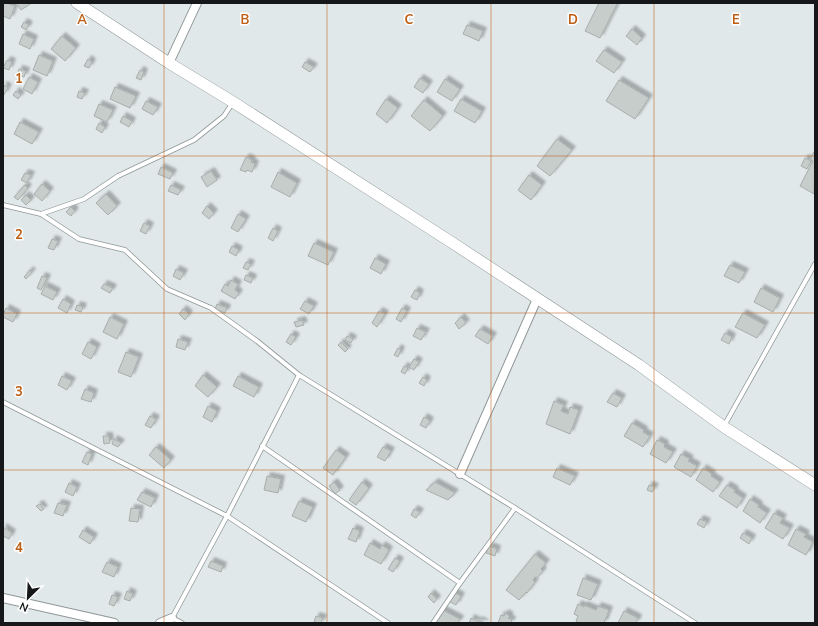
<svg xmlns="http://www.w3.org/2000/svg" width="818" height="626" font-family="'Nunito Sans',sans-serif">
  <defs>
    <filter id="shadow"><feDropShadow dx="3.5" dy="-3.5" stdDeviation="1" flood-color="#0004"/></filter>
  </defs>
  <rect width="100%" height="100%" fill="#e0e8e9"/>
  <g fill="#c6cdcb" stroke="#a7aeab" filter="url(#shadow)">
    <polygon points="3,3 6,3 15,6 10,19 3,16"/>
    <polygon points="16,3 30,3 30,4 21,10"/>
    <polygon points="599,3 615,3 617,4 600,38 585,31"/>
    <polygon points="24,22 29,25 26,30 21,27"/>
    <polygon points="467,25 483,31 479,41 463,34"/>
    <polygon points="632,29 642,38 637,45 626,36"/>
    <polygon points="23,34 34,39 30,49 19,44"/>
    <polygon points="62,36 76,48 65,61 51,49"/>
    <polygon points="604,50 622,62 614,73 596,61"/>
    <polygon points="39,55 53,61 47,76 33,70"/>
    <polygon points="88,59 92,62 89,68 84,66"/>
    <polygon points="7,60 12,62 9,70 3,68"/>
    <polygon points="305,62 314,67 310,72 302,67"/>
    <polygon points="19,69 26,71 24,77 17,75"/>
    <polygon points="140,70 144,72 141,80 136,78"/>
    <polygon points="29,77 38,82 32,94 23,89"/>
    <polygon points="420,78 429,84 423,93 414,87"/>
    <polygon points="445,79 460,89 452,101 437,92"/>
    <polygon points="619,80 649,98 635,119 606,101"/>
    <polygon points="3,85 8,87 4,95 3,94"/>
    <polygon points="115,87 136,96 130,108 110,99"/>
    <polygon points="16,91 21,95 18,99 13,95"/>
    <polygon points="79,91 85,93 82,99 77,97"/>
    <polygon points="386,99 398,108 387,123 376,114"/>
    <polygon points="461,99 482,111 475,123 454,111"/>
    <polygon points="424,100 443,116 430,131 411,116"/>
    <polygon points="146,101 158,107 153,115 142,109"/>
    <polygon points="99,104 113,110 107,122 94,116"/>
    <polygon points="123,116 132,121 129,127 120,122"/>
    <polygon points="20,122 39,132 32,144 14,134"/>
    <polygon points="99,123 105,127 102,133 96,129"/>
    <polygon points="557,139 572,150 550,176 537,166"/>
    <polygon points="814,152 815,153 814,194 800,186 813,161 810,159"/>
    <polygon points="246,157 252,160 251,162 255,164 252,172 247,170 246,172 240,170"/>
    <polygon points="805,158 811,161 807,169 801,166"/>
    <polygon points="161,167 173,173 170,179 158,174"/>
    <polygon points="211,171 217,180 207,187 201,177"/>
    <polygon points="278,172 297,183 290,197 271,187"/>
    <polygon points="25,173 31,175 27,183 21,180"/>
    <polygon points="529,175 542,185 531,200 518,190"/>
    <polygon points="42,184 50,191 42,201 34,194"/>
    <polygon points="25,185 28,188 18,200 14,197"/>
    <polygon points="171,185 181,190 178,195 168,191"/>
    <polygon points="106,194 117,206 108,215 96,203"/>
    <polygon points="26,195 31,200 26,205 21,200"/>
    <polygon points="207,206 214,213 209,219 202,213"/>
    <polygon points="71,207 75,211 71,216 66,212"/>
    <polygon points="238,214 246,219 238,232 231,228"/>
    <polygon points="144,223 150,226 146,234 140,231"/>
    <polygon points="273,228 278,231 273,241 268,238"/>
    <polygon points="52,239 58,241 54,250 48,248"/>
    <polygon points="314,243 334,252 328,265 308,256"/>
    <polygon points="232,246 239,250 236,256 229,252"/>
    <polygon points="375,258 386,264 381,274 370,268"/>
    <polygon points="246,262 251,264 248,270 243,268"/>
    <polygon points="730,265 745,272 739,283 724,276"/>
    <polygon points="176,269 184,273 180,280 173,276"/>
    <polygon points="30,270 32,272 26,279 24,277"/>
    <polygon points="246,275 253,278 251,283 244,280"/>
    <polygon points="42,276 47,278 41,290 37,288"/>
    <polygon points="231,280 238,284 235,290 239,293 235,299 221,291 225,284 228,286"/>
    <polygon points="104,284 113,288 110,293 101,288"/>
    <polygon points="45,286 57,292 53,300 41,294"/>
    <polygon points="761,288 780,298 773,312 754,302"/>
    <polygon points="415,290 420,293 417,300 411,297"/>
    <polygon points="63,299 71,304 67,313 58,308"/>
    <polygon points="305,301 314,306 309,314 300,309"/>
    <polygon points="217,304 227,308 225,313 215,309"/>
    <polygon points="77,305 83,307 81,312 75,310"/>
    <polygon points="6,308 17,314 13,322 3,317 3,315"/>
    <polygon points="402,308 407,311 401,322 396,319"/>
    <polygon points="183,309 189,314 185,320 179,314"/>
    <polygon points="379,311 385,314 377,327 372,323"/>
    <polygon points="743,313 765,325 757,338 735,327"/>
    <polygon points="110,317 124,324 117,339 103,332"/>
    <polygon points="461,317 466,323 459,329 455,323"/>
    <polygon points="302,320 304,325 296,327 294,322"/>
    <polygon points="417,328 426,332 421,340 413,336"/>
    <polygon points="480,329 493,336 488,344 475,336"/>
    <polygon points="725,333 732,337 729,344 721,340"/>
    <polygon points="291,334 296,337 291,345 286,342"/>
    <polygon points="347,336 353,339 351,343 345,340"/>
    <polygon points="178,339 188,342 185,350 176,347"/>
    <polygon points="88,342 97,347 91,359 82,354"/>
    <polygon points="341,342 348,349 345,352 338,345"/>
    <polygon points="398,348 401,350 398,357 394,355"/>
    <polygon points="126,352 139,357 131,377 118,372"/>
    <polygon points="414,359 419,362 414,370 409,367"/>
    <polygon points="404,366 408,368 405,374 401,372"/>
    <polygon points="203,375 217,387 208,397 195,386"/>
    <polygon points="62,376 72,381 67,390 58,385"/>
    <polygon points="238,376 259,387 254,397 233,386"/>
    <polygon points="423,377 427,380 424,386 419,383"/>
    <polygon points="85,389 94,393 91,402 81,399"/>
    <polygon points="613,393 622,398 617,407 607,402"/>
    <polygon points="554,401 564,405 561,411 568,414 570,407 579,410 570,434 546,424"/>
    <polygon points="208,406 217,411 212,422 203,417"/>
    <polygon points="150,416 156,419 151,428 145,425"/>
    <polygon points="424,417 430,421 426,428 420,425"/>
    <polygon points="632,423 644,430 643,432 650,436 643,447 624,436"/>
    <polygon points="103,436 109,436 110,443 104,444"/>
    <polygon points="114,439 121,443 118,447 112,444"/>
    <polygon points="657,440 665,444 664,447 673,452 666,463 650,454"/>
    <polygon points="156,447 171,460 164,468 149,455"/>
    <polygon points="383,447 391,451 385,461 377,457"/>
    <polygon points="336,450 346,457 333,475 323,468"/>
    <polygon points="87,452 92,454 88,465 82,462"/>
    <polygon points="681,454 690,459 688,461 697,466 691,477 674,467"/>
    <polygon points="557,468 575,476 570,485 553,477"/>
    <polygon points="703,468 712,474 711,476 720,482 713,492 696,480"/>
    <polygon points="267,476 281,479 278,493 264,490"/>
    <polygon points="334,482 340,490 335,494 329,486"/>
    <polygon points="362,482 369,488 356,505 349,500"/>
    <polygon points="435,482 455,493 448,500 426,490"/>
    <polygon points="69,483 77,487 73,496 65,492"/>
    <polygon points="649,485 655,487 652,492 647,490"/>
    <polygon points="727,485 735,490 734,492 743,498 737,508 719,496"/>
    <polygon points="142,492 155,498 151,507 137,500"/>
    <polygon points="750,499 759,505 758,507 767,513 760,523 743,511"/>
    <polygon points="299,501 313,507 306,522 292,516"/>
    <polygon points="58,503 67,505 63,516 54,513"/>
    <polygon points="40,504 44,509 41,511 36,506"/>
    <polygon points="131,508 140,509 138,522 129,521"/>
    <polygon points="414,509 420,512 416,518 411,515"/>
    <polygon points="774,513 783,518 780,523 790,528 783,539 765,528"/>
    <polygon points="700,519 707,522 704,528 697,524"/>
    <polygon points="3,527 12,533 9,539 3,536"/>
    <polygon points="353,528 360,531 356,542 348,539"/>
    <polygon points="796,529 806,534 804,537 813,542 806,555 788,545"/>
    <polygon points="83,530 94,537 90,544 79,537"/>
    <polygon points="743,533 752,538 749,544 740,538"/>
    <polygon points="370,543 380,549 382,545 389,550 381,564 364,555"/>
    <polygon points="489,546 497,549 495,556 486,553"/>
    <polygon points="535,554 546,563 541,569 543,571 537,578 535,577 533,580 535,582 527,593 526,592 519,600 506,590"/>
    <polygon points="395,558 400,561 393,572 388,569"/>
    <polygon points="211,561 223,566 221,572 208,567"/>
    <polygon points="107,562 118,567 114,577 102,572"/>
    <polygon points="583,578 598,584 591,600 577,595"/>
    <polygon points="127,591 133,594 130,601 124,599"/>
    <polygon points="453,592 461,596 456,605 448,601"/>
    <polygon points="431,593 437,599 434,603 428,597"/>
    <polygon points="112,595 118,597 114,606 109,604"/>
    <polygon points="578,604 584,607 584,605 596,610 598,606 609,610 604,623 580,623 576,621 578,616 574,614"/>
    <polygon points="441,609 460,619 458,623 437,623 434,622"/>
    <polygon points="624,611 638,618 636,623 618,623"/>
    <polygon points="505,613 510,616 508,618 512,620 511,623 498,623 501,615 504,616"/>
    <polygon points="316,616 323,618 321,623 314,622"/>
    <polygon points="471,618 479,622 479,620 485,623 469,623"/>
  </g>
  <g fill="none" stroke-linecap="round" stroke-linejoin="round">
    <defs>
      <g id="service">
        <polyline points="3,205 41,214 84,199 118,176 194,140 224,116 233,102"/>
        <polyline points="41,214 79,239 125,250 167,289 211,308 257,341 299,375"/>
        <polyline points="3,402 227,516 388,623"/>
        <polyline points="724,426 815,264"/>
        <polyline points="262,446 460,583"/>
        <polyline points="182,623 172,618 227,516 299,375 515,508 695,623"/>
        <polyline points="433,623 460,583 515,508"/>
      </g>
      <g id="minor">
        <polyline points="169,63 197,3"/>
        <polyline points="460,474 537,299"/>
        <polyline points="3,598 114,623"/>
        <polyline points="160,623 172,618"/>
      </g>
      <polyline id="secondary" points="77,3 169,63 233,102 448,240 639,365 724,427 815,485"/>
    </defs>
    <use href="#service" stroke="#909798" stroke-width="5.5"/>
    <use href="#minor" stroke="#909798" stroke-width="10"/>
    <use href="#secondary" stroke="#909798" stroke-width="12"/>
    <use href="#service" stroke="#fff" stroke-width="4"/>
    <use href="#minor" stroke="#fff" stroke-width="8"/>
    <use href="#secondary" stroke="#fff" stroke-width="11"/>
  </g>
  <path fill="none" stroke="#bd5f16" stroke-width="1" stroke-opacity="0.55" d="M 164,3 L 164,623M 327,3 L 327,623M 491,3 L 491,623M 654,3 L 654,623M 3,156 L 815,156M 3,313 L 815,313M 3,470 L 815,470"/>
  <g font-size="13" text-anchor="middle" font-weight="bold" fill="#bd5f16" stroke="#fff" stroke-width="3" stroke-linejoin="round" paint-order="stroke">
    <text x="82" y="24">A</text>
    <text x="245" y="24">B</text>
    <text x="409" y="24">C</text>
    <text x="573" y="24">D</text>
    <text x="736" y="24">E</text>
    <text x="19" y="83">1</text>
    <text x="19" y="239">2</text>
    <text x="19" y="396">3</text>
    <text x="19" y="552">4</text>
  </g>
  <rect width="818" height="626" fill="none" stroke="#151718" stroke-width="8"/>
  <g transform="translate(28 598) rotate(204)" stroke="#ffffff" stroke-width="3" paint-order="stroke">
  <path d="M0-3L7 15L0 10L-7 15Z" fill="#151718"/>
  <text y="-6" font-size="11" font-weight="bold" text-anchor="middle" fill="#151718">N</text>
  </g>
</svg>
